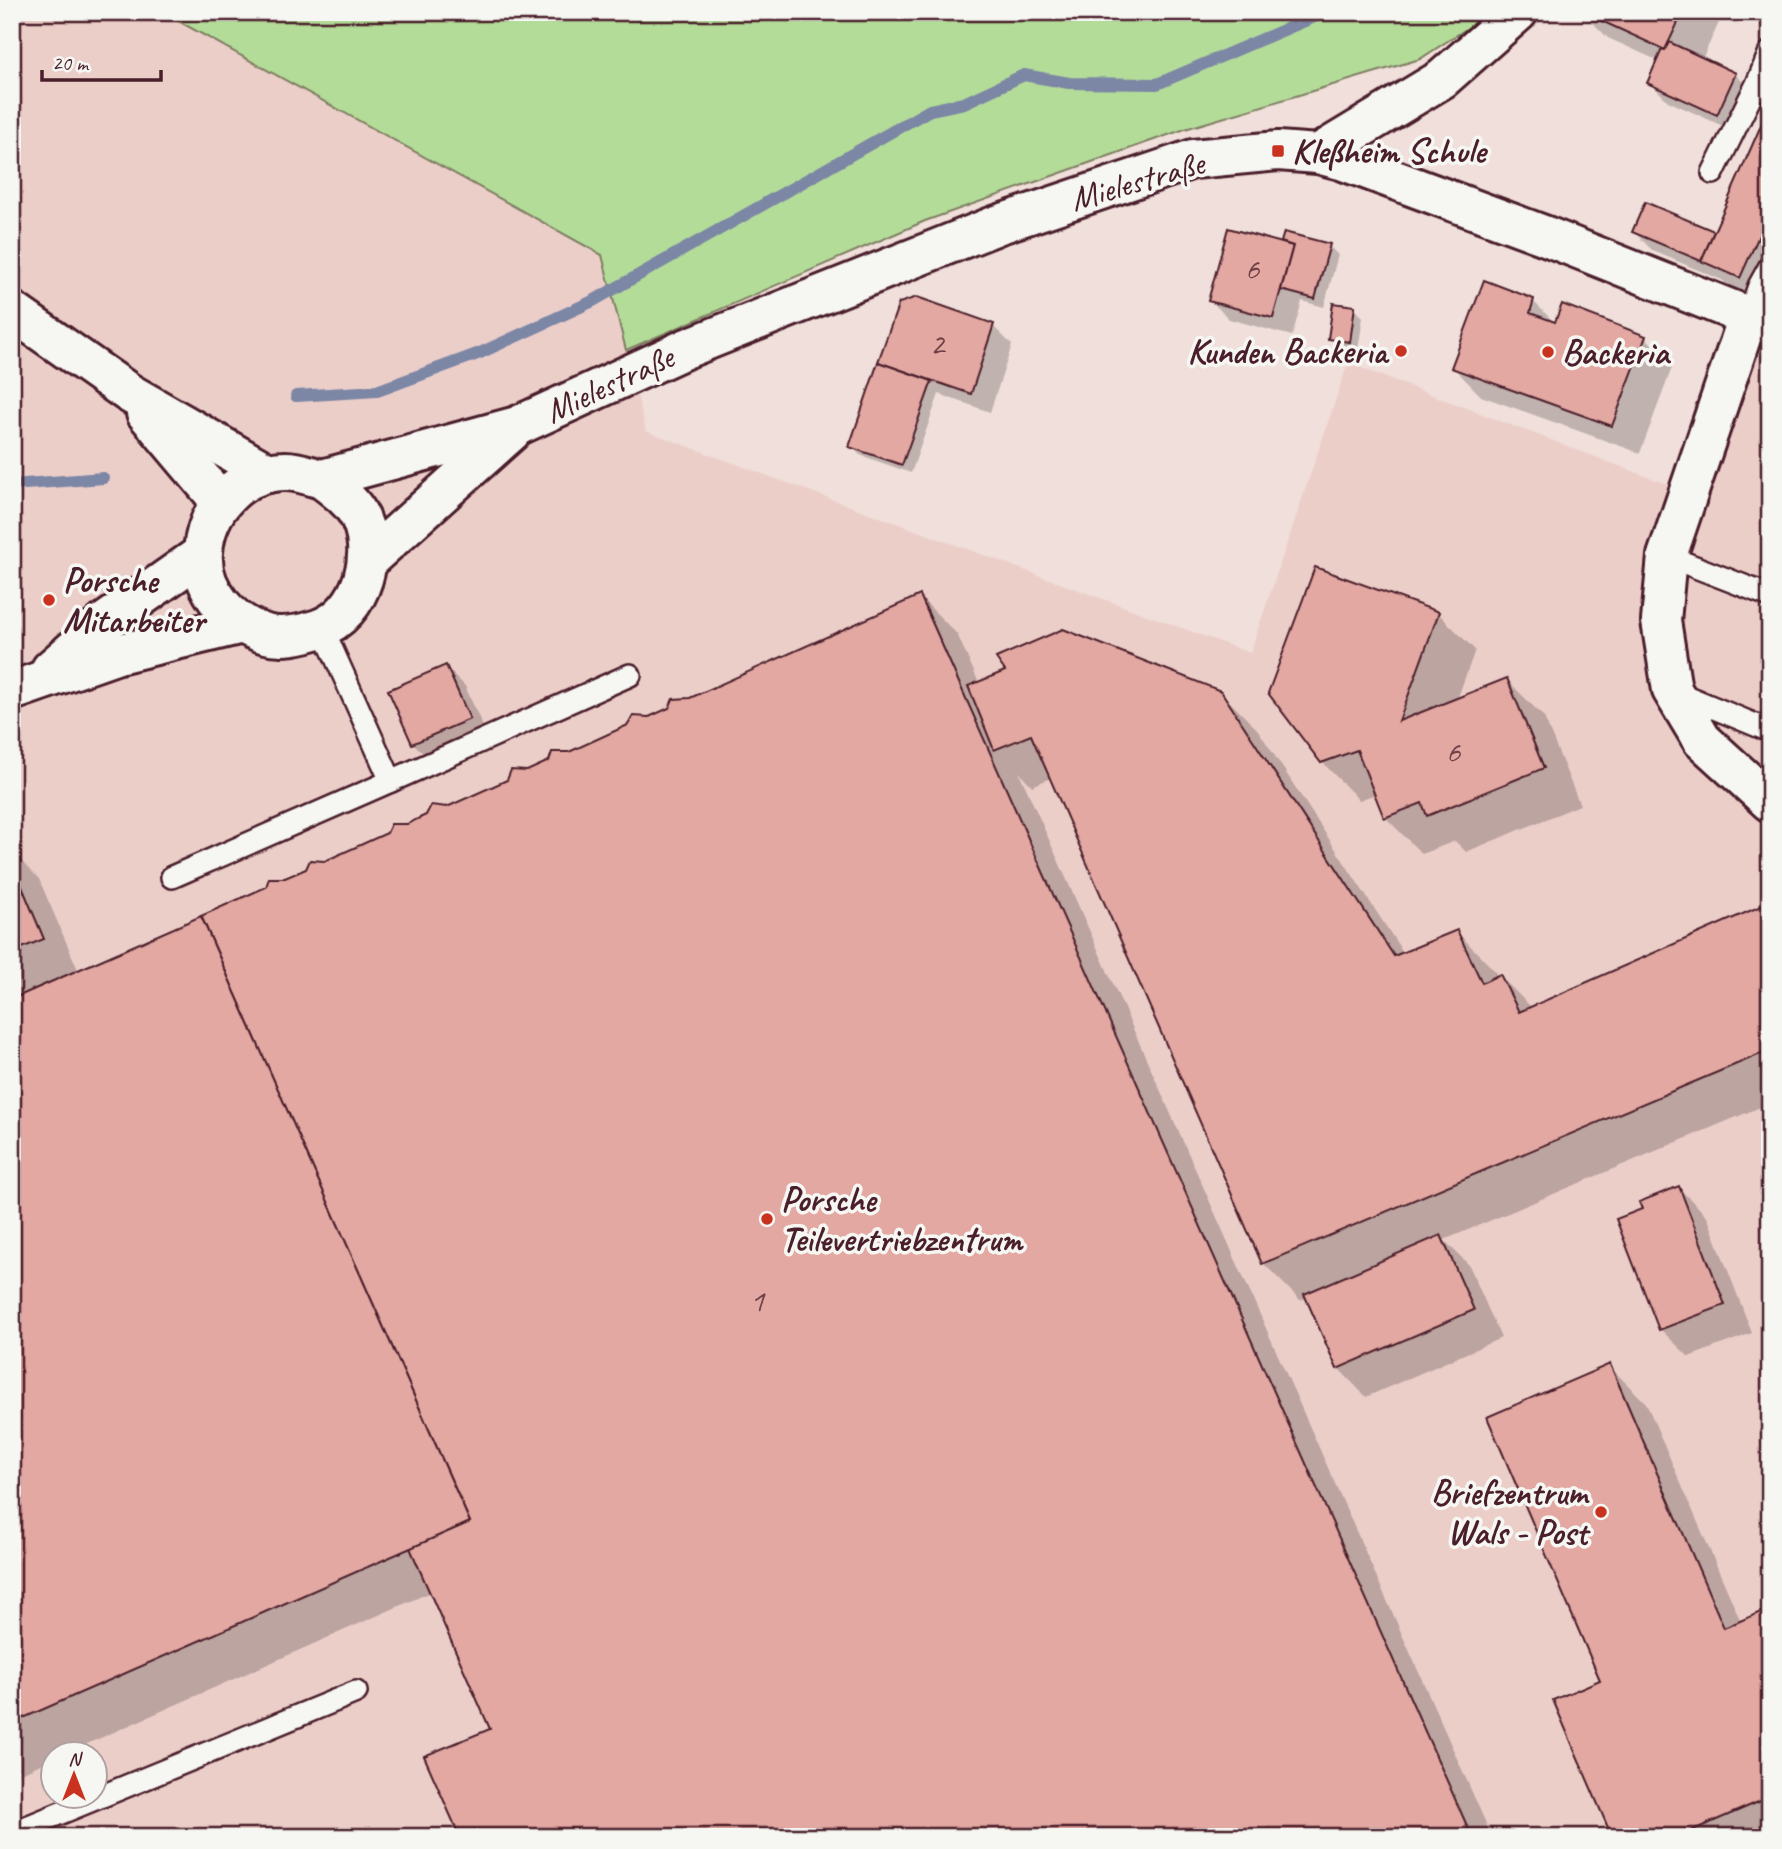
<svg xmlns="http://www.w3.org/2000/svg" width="1782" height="1849" font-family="Caveat,sans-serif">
  <rect width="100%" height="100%" fill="#f0dfda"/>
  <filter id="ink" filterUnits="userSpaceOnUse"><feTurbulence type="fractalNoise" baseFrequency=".0143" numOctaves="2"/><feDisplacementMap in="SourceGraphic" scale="14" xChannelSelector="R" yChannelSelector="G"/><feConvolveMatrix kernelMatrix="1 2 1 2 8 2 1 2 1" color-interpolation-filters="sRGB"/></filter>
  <g filter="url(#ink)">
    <path fill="#eccec9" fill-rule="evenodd" d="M 12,12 L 162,12 L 602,255 L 646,431 L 1250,653 L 1348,363 L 1664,483 L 1704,491 L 1755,355 L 1770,361 L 1770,1837 L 12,1837 ZM 52,1755 L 94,1755 L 94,1797 L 52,1797 Z"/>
    <polygon fill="#b4dc99" stroke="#7f7e62" stroke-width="2" points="162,12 1485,12 1472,25 1420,59 1185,129 925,221 626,350 602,255"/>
    <g fill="#0003">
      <polygon points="1582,12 1724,12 1702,59 1735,74 1754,93 1736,132 1668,101 1649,82 1659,61 1608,38"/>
      <polygon points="1770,109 1770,303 1769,305 1732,289 1722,280 1653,251 1634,232 1713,233 1715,234"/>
      <polygon points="1285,234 1329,246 1338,255 1324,307 1302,301 1292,336 1229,319 1210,300 1282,244"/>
      <polygon points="1485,283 1533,301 1556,324 1645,337 1673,365 1640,453 1481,396 1453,367"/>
      <polygon points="917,299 993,326 1012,345 990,412 939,394 911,473 860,455 851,446 901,304"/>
      <polygon points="1354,308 1363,317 1358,350 1339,347 1330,338"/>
      <polygon points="920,597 957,634 979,683 1221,693 1258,730 1404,954 1457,932 1494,970 1498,977 1500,976 1532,1008 1770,904 1770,1103 1444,1240 1469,1265 1501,1338 1366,1397 1338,1368 1307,1298 1300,1300 1263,1263 1051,778 1032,786 1019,772 1492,1837 462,1837 492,1730 431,1592 62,1755 52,1755 52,1759 12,1777 12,852 39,879 79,972"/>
      <polygon points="1438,613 1475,650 1457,700 1507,680 1544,717 1580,805 1466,852 1455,841 1422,854 1385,817 1376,794 1359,800 1322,762"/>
      <polygon points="446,667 465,686 488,738 432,762 413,743"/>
      <polygon points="1679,1188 1707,1216 1752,1333 1689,1357 1660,1329 1644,1210"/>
      <polygon points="1609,1366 1646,1403 1741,1622 1770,1610 1770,1837 1614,1837 1603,1680"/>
    </g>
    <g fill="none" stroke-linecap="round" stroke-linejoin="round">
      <g stroke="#7b86a5" stroke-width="12">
        <polyline points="296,396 377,391 480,353 593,301 930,110 964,103 1024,75 1069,83 1157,84 1326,12"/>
        <polyline points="12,485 103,478"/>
      </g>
    </g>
    <g fill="#e2a8a1" stroke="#4a1f2b" stroke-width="2">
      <polygon points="1582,12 1683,12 1665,50"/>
      <polygon points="1669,42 1736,73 1717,115 1647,83 1662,49 1665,50"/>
      <polygon points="1770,105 1770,211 1740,278 1701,261"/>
      <polygon points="1645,202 1714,231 1701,261 1632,232"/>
      <polygon points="1228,228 1293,246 1273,318 1208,301"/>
      <polygon points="1284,232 1330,244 1315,299 1281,290 1293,246 1281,242"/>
      <polygon points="1484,280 1534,299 1530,313 1555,322 1562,304 1646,336 1612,426 1451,368"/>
      <polygon points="917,297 994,324 971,394 878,362 899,303"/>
      <polygon points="1333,303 1355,306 1350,342 1328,339"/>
      <polygon points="878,362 932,381 902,465 849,447"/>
      <polygon points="1315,567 1439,612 1399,721 1507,678 1544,768 1427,816 1422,803 1384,818 1357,750 1321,763 1268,693"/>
      <polygon points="920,595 1472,1837 460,1837 424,1756 490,1729 410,1548 470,1522 201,916 266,887 269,878 285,878 306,869 310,860 325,861 387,833 391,824 407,824 426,815 431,805 447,807 507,780 511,770 527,771 549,761 552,752 569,752 628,725 633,716 649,717 669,708 673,699 690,698"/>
      <polygon points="1063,629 1221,691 1394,956 1457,930 1482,983 1500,974 1519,1012 1770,902 1770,1050 1262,1264 1031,735 994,750 968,686 1005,671 996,658"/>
      <polygon points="446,665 470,719 412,744 388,690"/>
      <polygon points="12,863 44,939 12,952"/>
      <polygon points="201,916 470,1522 12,1723 12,999"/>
      <polygon points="1679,1186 1725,1305 1659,1330 1616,1219 1642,1209 1639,1202"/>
      <polygon points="1441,1235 1474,1310 1337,1369 1304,1294"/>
      <polygon points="1610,1364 1724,1628 1770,1608 1770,1797 1677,1837 1612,1837 1553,1700 1600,1680 1487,1417"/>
    </g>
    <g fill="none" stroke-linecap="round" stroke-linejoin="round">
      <defs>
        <g id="service">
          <polyline points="1713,173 1757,84 1770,52"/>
          <polyline points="1748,317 1759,286 1770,266"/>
          <polyline points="1667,556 1770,596"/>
          <polyline points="1678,693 1770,731"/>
          <polyline points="391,781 630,675"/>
          <polyline points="172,877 391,781 322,627"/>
          <polyline points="12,1833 356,1692"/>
        </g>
        <g id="minor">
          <polyline points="1318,154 1442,79 1518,12"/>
          <polyline points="1748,317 1667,556 1661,621 1672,690 1702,740 1770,802"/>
          <polyline points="51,669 104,623 202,554"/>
          <polyline points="12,691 118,654 242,624"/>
        </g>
        <g id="tertiary">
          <polyline points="12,311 129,393 268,473"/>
          <polyline points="146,413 221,502"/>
          <path d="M 322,479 C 335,489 348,498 357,512 C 380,550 363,614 318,629 C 302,634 283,639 266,634 C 231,624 200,590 203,552 C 206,508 240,471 286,471 C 298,471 310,476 322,479 L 517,426 L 685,349 L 997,225 L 1193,159 L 1278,151 L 1318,154 L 1341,160 L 1546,236 L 1770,325"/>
          <polyline points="368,560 512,431"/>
        </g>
      </defs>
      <use href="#service" stroke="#4a1f2b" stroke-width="26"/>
      <use href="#minor" stroke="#4a1f2b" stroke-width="44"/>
      <use href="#tertiary" stroke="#4a1f2b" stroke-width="44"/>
      <use href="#service" stroke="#f6f6f2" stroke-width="21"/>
      <use href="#minor" stroke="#f6f6f2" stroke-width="38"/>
      <use href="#tertiary" stroke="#f6f6f2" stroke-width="38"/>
    </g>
  </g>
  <g fill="#c8321e" stroke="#f6f6f2" stroke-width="2.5">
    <rect x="1271" y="144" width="14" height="14" rx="3.5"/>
    <circle cx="1401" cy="351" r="7"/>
    <circle cx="1548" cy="352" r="7"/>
    <circle cx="49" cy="600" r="7"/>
    <circle cx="767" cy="1219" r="7"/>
    <circle cx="1601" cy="1512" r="7"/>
  </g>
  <g text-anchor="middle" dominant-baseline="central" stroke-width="7" stroke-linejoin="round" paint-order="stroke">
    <g font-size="32" fill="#704148">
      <text x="1252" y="268">6</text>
      <text x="937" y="343">2</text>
      <text x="1453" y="751">6</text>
      <text x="757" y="1300">1</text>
    </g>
    <g font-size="35" font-weight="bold" fill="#4a1f2b" stroke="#f6f6f2" text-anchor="start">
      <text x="1292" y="151">Kleßheim Schule</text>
      <text x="1387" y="351" text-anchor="end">Kunden Backeria</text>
      <text x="1562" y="352">Backeria</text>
      <text x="63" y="580">Porsche<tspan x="63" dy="40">Mitarbeiter</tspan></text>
      <text x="781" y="1199">Porsche<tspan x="781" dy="40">Teilevertriebzentrum</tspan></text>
      <text x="1587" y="1492" text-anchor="end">Briefzentrum<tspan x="1587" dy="40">Wals - Post</tspan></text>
    </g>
    <g font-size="35" fill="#4a1f2b" stroke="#f6f6f2">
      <text transform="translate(1137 181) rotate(-16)">Mielestraße</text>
      <text transform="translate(609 384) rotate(-25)">Mielestraße</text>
    </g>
  </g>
  <rect width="1782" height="1849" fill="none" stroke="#f6f6f2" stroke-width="42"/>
  <rect x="21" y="21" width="1740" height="1807" fill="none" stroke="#4a1f2b" stroke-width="2.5" filter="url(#ink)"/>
  <g transform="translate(74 1775)"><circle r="33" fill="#f6f6f2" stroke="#b1a0a2" stroke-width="2"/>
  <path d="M0-5L12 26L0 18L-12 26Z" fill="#c8321e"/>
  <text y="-10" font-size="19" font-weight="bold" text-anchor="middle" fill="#4a1f2b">N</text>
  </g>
  <path d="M42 70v10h119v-10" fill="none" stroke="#4a1f2b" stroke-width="3.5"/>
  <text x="52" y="70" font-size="21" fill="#4a1f2b" stroke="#f6f6f2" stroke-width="5" paint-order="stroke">20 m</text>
</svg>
